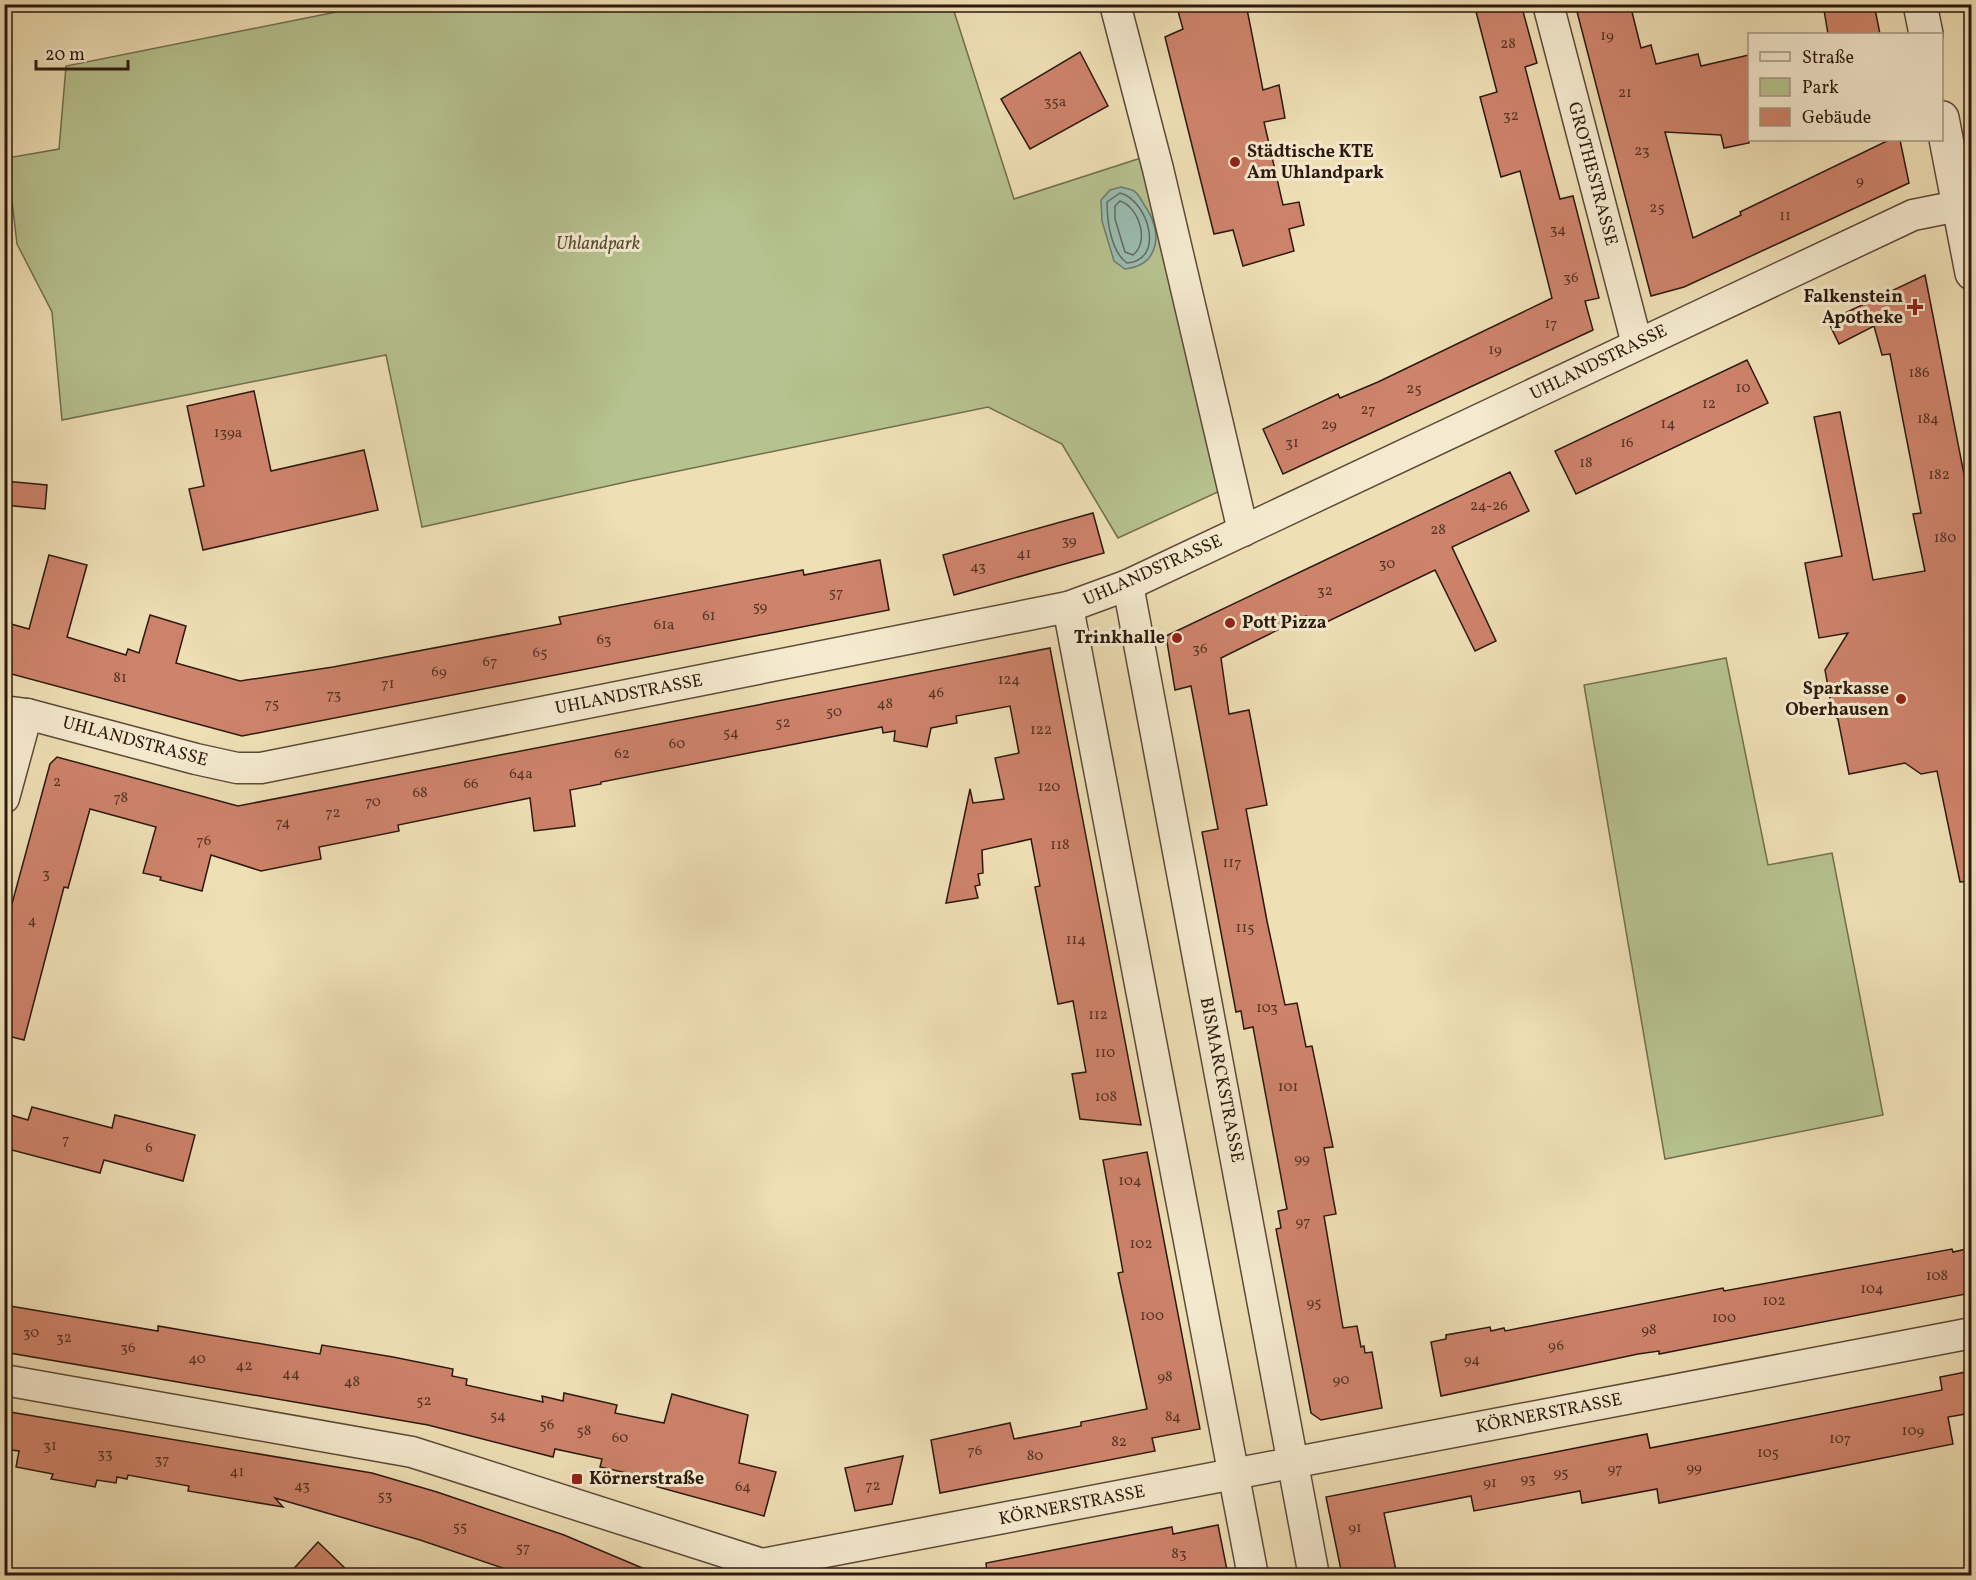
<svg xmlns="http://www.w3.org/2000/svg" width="1976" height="1580" font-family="Vollkorn,serif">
  <rect width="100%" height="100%" fill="#efdfb5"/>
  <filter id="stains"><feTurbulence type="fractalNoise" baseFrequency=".00333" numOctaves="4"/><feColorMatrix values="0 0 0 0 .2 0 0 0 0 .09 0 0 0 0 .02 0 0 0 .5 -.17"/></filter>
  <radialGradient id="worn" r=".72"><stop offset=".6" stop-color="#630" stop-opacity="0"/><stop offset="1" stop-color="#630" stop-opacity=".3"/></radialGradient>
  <g fill="#b6c28f" stroke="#716e4e" stroke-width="1.5">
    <polygon points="371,5 952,5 1014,199 1144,157 1235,484 1118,538 1062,444 988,407 635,480 422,527 386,355 62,420 52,312 17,244 7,158 59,149 66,66"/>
    <polygon points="1726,658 1768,865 1832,853 1883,1115 1665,1159 1584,685"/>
  </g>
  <path fill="#9abcb0" stroke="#6e7b6f" stroke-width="1.5" d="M 1121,187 C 1125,188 1130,189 1134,191 C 1139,194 1142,202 1145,206 C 1163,232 1160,265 1125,269 L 1114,261 L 1102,221 L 1101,200 L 1110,190 Z"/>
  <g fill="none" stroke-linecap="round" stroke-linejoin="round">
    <g stroke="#636a5f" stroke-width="1.5">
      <path d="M 1120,193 C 1148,200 1166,260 1127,263 C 1111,252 1107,221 1107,202 Z"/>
      <path d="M 1120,201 C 1139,207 1150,242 1133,255 L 1125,252 L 1115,219 L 1115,206 Z"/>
    </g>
  </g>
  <g fill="#ce836b" stroke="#2c190e" stroke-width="1.5">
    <polygon points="1176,4 1246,4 1263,90 1279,85 1285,118 1264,122 1283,205 1299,202 1304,225 1289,229 1294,251 1243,266 1233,230 1214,234 1165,37 1183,29"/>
    <polygon points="1474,4 1521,4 1537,63 1525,67 1546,147 1560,199 1573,196 1599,298 1585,301 1593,330 1283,474 1263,429 1338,394 1340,398 1378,382 1552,298 1520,171 1501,177 1480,97 1497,92"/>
    <polygon points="1575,4 1600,4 1602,10 1630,4 1641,48 1651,45 1656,64 1698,54 1701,66 1749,55 1749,143 1724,148 1721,135 1665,132 1693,238 1741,215 1740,212 1889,140 1900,140 1909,183 1684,287 1651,296"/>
    <polygon points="1823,4 1874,4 1880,34 1828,34"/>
    <polygon points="1080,52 1108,106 1030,149 1001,99"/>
    <polygon points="1925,275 1971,510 1971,881 1960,882 1937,771 1921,774 1905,763 1849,774 1838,719 1833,715 1825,670 1848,633 1819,638 1805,563 1842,556 1814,417 1840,412 1873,580 1925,571 1913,514 1921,513 1890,354 1882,355 1874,326 1839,344 1828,321"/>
    <polygon points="1747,360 1768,403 1576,494 1555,451"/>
    <polygon points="254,391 271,471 364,450 378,510 203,550 189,489 204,486 187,406"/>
    <polygon points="1510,472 1529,511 1452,547 1496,641 1475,651 1435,570 1312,629 1306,616 1221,658 1229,714 1249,710 1267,805 1246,809 1267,921 1285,1005 1297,1003 1306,1047 1312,1046 1333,1147 1324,1148 1336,1214 1324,1216 1343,1328 1357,1326 1361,1347 1364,1346 1365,1353 1372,1352 1382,1408 1321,1420 1311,1413 1276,1229 1281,1228 1278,1211 1287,1209 1253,1027 1244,1029 1241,1011 1236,1012 1202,832 1218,829 1191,686 1175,690 1166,636"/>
    <polygon points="4,481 47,485 45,509 4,505"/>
    <polygon points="1093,513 1104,553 954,595 943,555"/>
    <polygon points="49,555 87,565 67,637 126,655 128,649 139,653 150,615 186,626 176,663 240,681 333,667 561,624 559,617 803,570 804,575 880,560 889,610 242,736 4,672 4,622 29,629"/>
    <polygon points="1050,648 1141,1125 1080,1119 1072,1074 1086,1072 1073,1001 1058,1004 1035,887 1040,886 1031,839 982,850 983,873 978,874 980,885 975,886 978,898 946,903 970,789 973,803 1004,799 995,758 1019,753 1010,706 956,716 957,723 931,728 927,747 894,741 895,731 883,733 882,727 601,782 601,784 570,790 575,826 534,831 530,798 398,825 399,831 319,847 321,859 261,871 211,855 202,891 160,880 161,877 143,873 156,827 90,809 68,888 64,887 24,1040 4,1035 4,933 50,764 57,757 238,806"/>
    <polygon points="32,1107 112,1128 115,1115 195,1135 183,1181 104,1160 100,1173 4,1148 4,1113 28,1120"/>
    <polygon points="1147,1152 1200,1429 1152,1438 1155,1451 940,1493 931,1440 1010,1423 1014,1439 1081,1426 1081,1422 1147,1409 1118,1273 1123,1272 1103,1160"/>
    <polygon points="1971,1248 1971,1293 1659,1354 1659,1351 1638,1354 1441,1396 1431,1342 1446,1339 1446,1335 1490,1327 1491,1331 1504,1328 1505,1331 1723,1288 1724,1291 1952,1249 1953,1252"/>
    <polygon points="4,1305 158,1331 158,1326 320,1354 322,1345 393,1357 453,1369 452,1376 467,1379 466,1385 543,1402 542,1396 563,1401 564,1393 617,1405 615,1413 664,1423 672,1394 748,1415 739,1463 776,1472 764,1516 647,1484 649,1478 600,1467 602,1459 555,1449 553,1457 428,1425 4,1352"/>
    <polygon points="1971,1371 1971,1413 1948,1417 1953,1444 1659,1503 1657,1489 1582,1503 1580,1491 1474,1511 1471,1496 1384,1513 1397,1575 1342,1575 1326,1497 1647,1434 1650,1448 1727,1433 1942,1390 1940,1377"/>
    <polygon points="4,1411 372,1473 437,1492 564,1535 659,1575 523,1575 420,1540 275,1498 283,1507 188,1491 189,1486 128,1475 127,1479 117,1477 116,1483 97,1480 95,1487 51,1479 53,1474 16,1467 19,1451 4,1449"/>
    <polygon points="903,1456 892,1504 855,1511 845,1468"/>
    <polygon points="1218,1525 1228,1575 987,1575 986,1563 1172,1527 1173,1534"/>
    <polygon points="318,1542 352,1575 288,1575"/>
  </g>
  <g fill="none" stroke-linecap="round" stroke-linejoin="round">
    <defs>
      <g id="minor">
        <polyline points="1115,4 1158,169 1243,531"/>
        <polyline points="1548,4 1637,344"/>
        <polyline points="1128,585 1314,1576"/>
        <polyline points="1068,607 1253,1576"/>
        <polyline points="4,711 27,714 196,759 237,768 261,768 1068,607 1128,585 1913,215 1958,206"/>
        <polyline points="4,798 27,714"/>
        <polyline points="4,1380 412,1452 762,1564 1972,1333"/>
      </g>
      <g id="tertiary">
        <polyline points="1920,4 1926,34"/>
        <polyline points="1942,118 1972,273"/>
      </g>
    </defs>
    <use href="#minor" stroke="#5d4a38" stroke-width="33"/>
    <use href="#tertiary" stroke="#5d4a38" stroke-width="36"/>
    <use href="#minor" stroke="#f5eacf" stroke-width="30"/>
    <use href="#tertiary" stroke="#f5eacf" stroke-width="33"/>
  </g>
  <g fill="#8f2418" stroke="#f5eacf" stroke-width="2">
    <circle cx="1235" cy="162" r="6"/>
    <path d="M1912 298h6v6h6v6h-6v6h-6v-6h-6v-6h6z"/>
    <circle cx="1230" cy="623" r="6"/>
    <circle cx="1177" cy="638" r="6"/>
    <circle cx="1901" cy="699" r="6"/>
    <rect x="571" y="1473" width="12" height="12" rx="3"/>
  </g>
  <g text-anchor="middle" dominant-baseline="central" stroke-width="6" stroke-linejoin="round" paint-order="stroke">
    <g font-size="15" fill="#543425">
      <text x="1607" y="36">19</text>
      <text x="1508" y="44">28</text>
      <text x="1625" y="93">21</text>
      <text x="1055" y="102">35a</text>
      <text x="1511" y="116">32</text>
      <text x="1642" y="151">23</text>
      <text x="1860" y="181">9</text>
      <text x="1657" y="208">25</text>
      <text x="1785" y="216">11</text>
      <text x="1558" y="230">34</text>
      <text x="1571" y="278">36</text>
      <text x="1551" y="324">17</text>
      <text x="1495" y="350">19</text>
      <text x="1919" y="373">186</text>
      <text x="1743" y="388">10</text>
      <text x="1414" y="389">25</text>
      <text x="1709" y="404">12</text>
      <text x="1368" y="410">27</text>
      <text x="1928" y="419">184</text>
      <text x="1668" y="424">14</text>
      <text x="1329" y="425">29</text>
      <text x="228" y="433">139a</text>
      <text x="1292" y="443">31</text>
      <text x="1627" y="443">16</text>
      <text x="1586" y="463">18</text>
      <text x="1939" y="475">182</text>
      <text x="1489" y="506">24-26</text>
      <text x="1438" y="530">28</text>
      <text x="1945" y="538">180</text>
      <text x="1069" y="541">39</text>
      <text x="1024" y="554">41</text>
      <text x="1387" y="564">30</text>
      <text x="978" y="567">43</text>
      <text x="1325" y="591">32</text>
      <text x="836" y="593">57</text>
      <text x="760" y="607">59</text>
      <text x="709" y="616">61</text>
      <text x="664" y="625">61a</text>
      <text x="604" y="640">63</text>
      <text x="1200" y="649">36</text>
      <text x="540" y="653">65</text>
      <text x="490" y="662">67</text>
      <text x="439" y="672">69</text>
      <text x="120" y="678">81</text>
      <text x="1009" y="680">124</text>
      <text x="388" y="684">71</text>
      <text x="936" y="693">46</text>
      <text x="334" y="695">73</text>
      <text x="272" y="704">75</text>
      <text x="885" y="704">48</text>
      <text x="834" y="712">50</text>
      <text x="783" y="723">52</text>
      <text x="1041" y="730">122</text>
      <text x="731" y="733">54</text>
      <text x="677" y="744">60</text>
      <text x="622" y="754">62</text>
      <text x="521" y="774">64a</text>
      <text x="57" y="782">2</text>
      <text x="471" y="784">66</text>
      <text x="1049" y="787">120</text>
      <text x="420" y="793">68</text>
      <text x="121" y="798">78</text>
      <text x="373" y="802">70</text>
      <text x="333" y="813">72</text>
      <text x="283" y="823">74</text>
      <text x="204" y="841">76</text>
      <text x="1060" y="845">118</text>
      <text x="1232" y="863">117</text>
      <text x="46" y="874">3</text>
      <text x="32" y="921">4</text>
      <text x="1245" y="928">115</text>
      <text x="1076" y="940">114</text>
      <text x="1267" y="1008">103</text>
      <text x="1098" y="1015">112</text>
      <text x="1105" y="1053">110</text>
      <text x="1288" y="1087">101</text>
      <text x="1106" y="1097">108</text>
      <text x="66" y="1140">7</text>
      <text x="149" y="1148">6</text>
      <text x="1302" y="1159">99</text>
      <text x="1130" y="1181">104</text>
      <text x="1303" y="1222">97</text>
      <text x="1141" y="1244">102</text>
      <text x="1937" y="1276">108</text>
      <text x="1872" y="1289">104</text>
      <text x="1774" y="1301">102</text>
      <text x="1314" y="1303">95</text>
      <text x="1152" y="1316">100</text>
      <text x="1724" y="1318">100</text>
      <text x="1649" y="1330">98</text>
      <text x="31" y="1333">30</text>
      <text x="64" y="1338">32</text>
      <text x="1556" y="1346">96</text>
      <text x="128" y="1348">36</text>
      <text x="197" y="1359">40</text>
      <text x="1472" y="1360">94</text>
      <text x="244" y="1366">42</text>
      <text x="291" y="1374">44</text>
      <text x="1165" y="1377">98</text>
      <text x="1341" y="1380">90</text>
      <text x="352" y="1382">48</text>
      <text x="424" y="1401">52</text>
      <text x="498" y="1416">54</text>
      <text x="1173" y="1417">84</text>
      <text x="547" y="1425">56</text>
      <text x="584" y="1431">58</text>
      <text x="1913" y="1431">109</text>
      <text x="620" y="1438">60</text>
      <text x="1840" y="1439">107</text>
      <text x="1119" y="1442">82</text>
      <text x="50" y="1446">31</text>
      <text x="975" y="1451">76</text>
      <text x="1768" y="1453">105</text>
      <text x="105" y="1454">33</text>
      <text x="1035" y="1456">80</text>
      <text x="162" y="1460">37</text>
      <text x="1694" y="1468">99</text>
      <text x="1615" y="1469">97</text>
      <text x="237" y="1472">41</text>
      <text x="1561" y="1473">95</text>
      <text x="1528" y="1479">93</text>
      <text x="1490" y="1483">91</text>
      <text x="302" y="1486">43</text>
      <text x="873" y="1486">72</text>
      <text x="743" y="1487">64</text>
      <text x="385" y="1496">53</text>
      <text x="460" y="1527">55</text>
      <text x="1355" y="1528">91</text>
      <text x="523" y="1548">57</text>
      <text x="1179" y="1554">83</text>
    </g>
    <g font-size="18" font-weight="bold" fill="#2c190e" stroke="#f5eacf" text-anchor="start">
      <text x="1247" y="152">Städtische KTE<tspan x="1247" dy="21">Am Uhlandpark</tspan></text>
      <text x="1903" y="297" text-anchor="end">Falkenstein<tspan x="1903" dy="21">Apotheke</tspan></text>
      <text x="1242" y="623">Pott Pizza</text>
      <text x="1165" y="638" text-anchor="end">Trinkhalle</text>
      <text x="1889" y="689" text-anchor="end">Sparkasse<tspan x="1889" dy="21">Oberhausen</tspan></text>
      <text x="589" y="1479">Körnerstraße</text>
    </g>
    <g font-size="18" fill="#2c190e" stroke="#f5eacf">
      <text transform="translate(1592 174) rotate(75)">GROTHESTRASSE</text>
      <text transform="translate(1599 363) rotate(-26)">UHLANDSTRASSE</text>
      <text transform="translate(1153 571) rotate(-24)">UHLANDSTRASSE</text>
      <text transform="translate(629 695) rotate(-11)">UHLANDSTRASSE</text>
      <text transform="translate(135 742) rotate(15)">UHLANDSTRASSE</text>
      <text transform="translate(1221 1080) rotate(79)">BISMARCKSTRASSE</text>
      <text transform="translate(1549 1414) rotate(-11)">KÖRNERSTRASSE</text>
      <text transform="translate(1072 1506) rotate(-11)">KÖRNERSTRASSE</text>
    </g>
    <g font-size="18" font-style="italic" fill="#554c35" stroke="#f5eacf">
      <text x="598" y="244">Uhlandpark</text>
    </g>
  </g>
  <rect width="1976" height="1580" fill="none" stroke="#efdfb5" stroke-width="24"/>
  <rect x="6" y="6" width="1964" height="1568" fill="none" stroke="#2c190e" stroke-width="3"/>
  <rect x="12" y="12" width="1952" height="1556" fill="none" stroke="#2c190e" stroke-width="1.5"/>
  <rect x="1748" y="33" width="195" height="108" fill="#f5eacf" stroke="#a59682" stroke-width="1.5"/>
  <rect x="1760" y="52" width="30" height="9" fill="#f5eacf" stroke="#a59682" stroke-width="1.5"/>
  <text x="1802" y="63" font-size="18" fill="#2c190e">Straße</text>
  <rect x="1760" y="78" width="30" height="18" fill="#b6c28f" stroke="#a59682" stroke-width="1.5"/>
  <text x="1802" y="93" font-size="18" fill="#2c190e">Park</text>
  <rect x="1760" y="108" width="30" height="18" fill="#ce836b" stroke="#a59682" stroke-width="1.5"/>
  <text x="1802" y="123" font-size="18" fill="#2c190e">Gebäude</text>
  <path d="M36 60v9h92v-9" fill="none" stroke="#2c190e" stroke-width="3"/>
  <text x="45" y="60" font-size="18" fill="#2c190e" stroke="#f5eacf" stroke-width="4.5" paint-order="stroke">20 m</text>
  <rect width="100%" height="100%" filter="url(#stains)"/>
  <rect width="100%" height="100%" fill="url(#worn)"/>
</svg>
